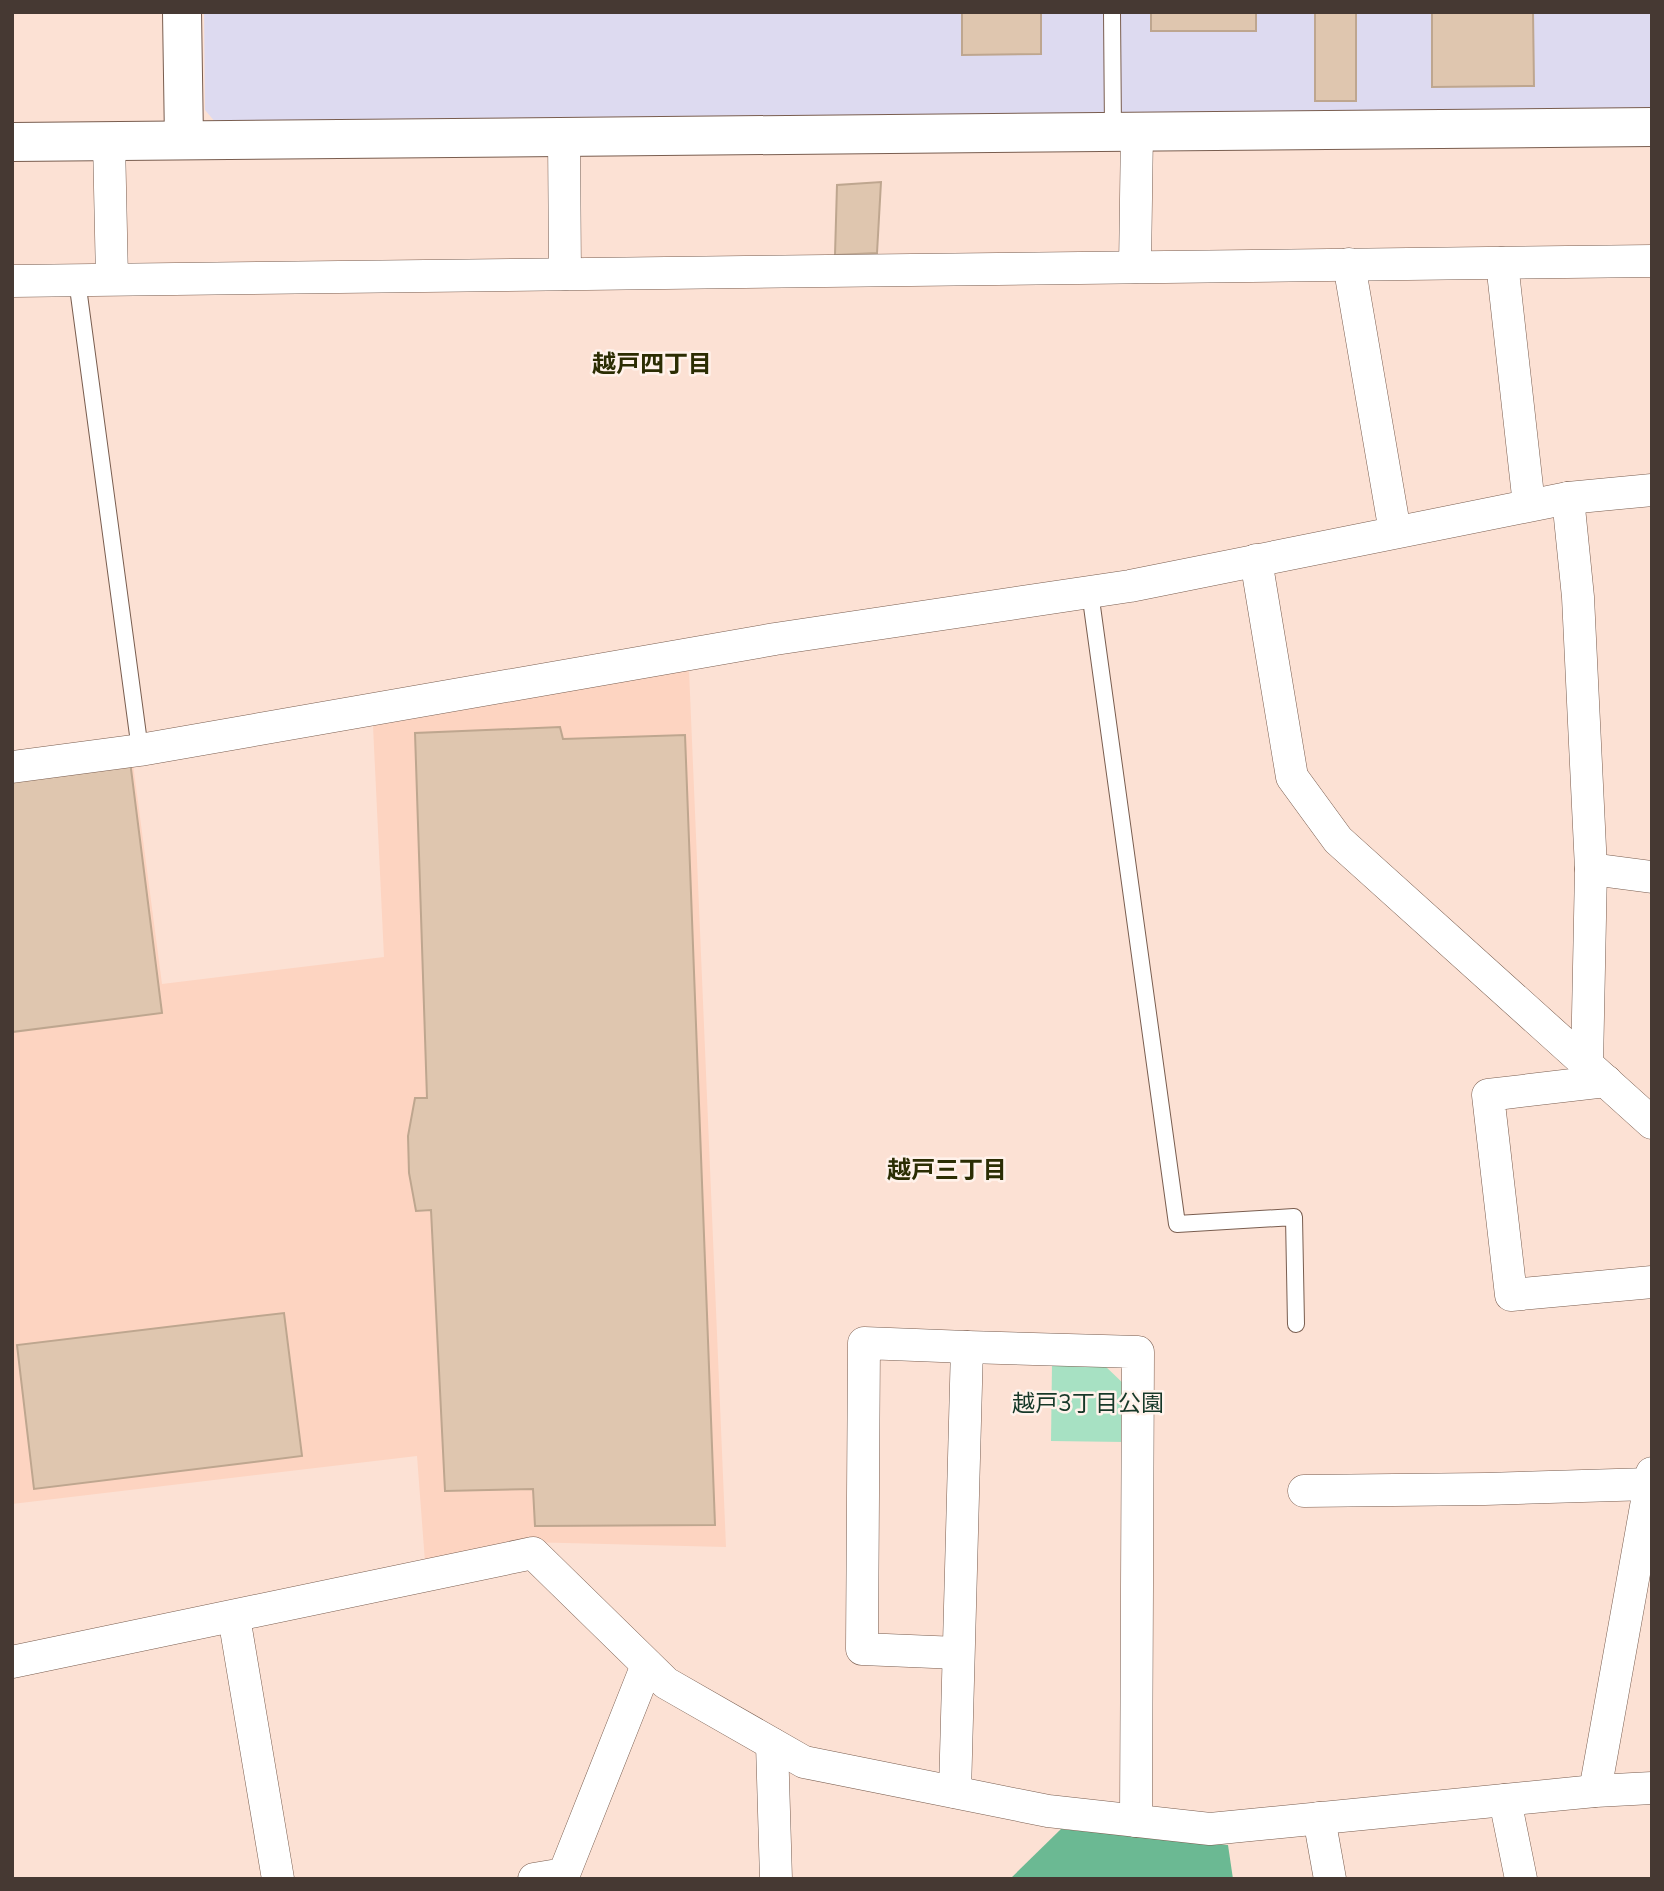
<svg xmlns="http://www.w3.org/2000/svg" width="1664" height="1891" font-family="'Nunito Sans','Noto Sans JP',sans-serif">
  <rect width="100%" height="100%" fill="#fce1d4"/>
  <polygon fill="#fdd4c1" points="689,670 726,1547 525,1542 425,1562 417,1456 12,1504 12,778 133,764 162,984 384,957 373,726"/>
  <polygon fill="#dddaf0" points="204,12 1652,12 1652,113 216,123 205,110"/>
  <polygon fill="#a7e1c3" points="1052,1364 1104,1365 1126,1386 1124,1442 1051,1441"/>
  <polygon fill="#6bb993" points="1061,1829 1228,1845 1233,1879 1010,1879"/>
  <g fill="#dfc6af" stroke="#bea68f" stroke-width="2">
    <polygon points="962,12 1041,12 1041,54 962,55"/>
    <rect x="1151" y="12" width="105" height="19"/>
    <rect x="1315" y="12" width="41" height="89"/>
    <polygon points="1432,12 1533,12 1534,86 1432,87"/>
    <polygon points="881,182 877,253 835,255 837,185"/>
    <polygon points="560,727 563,739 685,735 715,1525 535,1526 533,1489 445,1491 431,1210 416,1211 409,1173 408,1136 415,1098 427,1098 415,733"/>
    <polygon points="130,761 162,1013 12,1032 12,776"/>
    <polygon points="284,1313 302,1456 34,1489 17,1345"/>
  </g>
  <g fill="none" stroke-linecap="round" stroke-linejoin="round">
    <defs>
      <g id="service">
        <polyline points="1112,12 1113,131"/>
        <polyline points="77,280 140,750"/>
        <polyline points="1090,592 1177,1224 1294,1217 1296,1324"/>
      </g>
      <g id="minor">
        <polyline points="564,136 565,274"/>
        <polyline points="109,141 112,279"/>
        <polyline points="1502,263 1529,505"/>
        <polyline points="1349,264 1395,532"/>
        <polyline points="1135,267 1137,131"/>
        <polyline points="12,281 1652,261"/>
        <polyline points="1568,498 1578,597 1591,869 1587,1065"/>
        <polyline points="1256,560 1292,777 1338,840 1652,1123"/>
        <polyline points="12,767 140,750 775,639 1130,586 1568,498 1652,490"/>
        <polyline points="1591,869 1652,877"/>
        <polyline points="1606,1081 1488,1095 1511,1295 1652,1282"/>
        <polyline points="1304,1491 1485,1489 1650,1484"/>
        <polyline points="234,1617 278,1879"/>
        <polyline points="958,1653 862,1649 864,1343 967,1347"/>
        <polyline points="12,1662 533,1553 666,1683 804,1762 1048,1811 1210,1829 1595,1791 1652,1788"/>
        <polyline points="772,1744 776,1879"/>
        <polyline points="1595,1791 1652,1473"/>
        <polyline points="955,1792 967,1347 1138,1352 1136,1821"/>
        <polyline points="1505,1800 1521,1879"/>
        <polyline points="1319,1818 1330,1879"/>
        <polyline points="534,1879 564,1874 647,1665"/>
      </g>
      <g id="tertiary">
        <polyline points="182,12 184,140"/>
        <polyline points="12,142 1652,127"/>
      </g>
    </defs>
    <use href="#service" stroke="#795d4f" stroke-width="18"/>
    <use href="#minor" stroke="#795d4f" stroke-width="33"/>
    <use href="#tertiary" stroke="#795d4f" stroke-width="40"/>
    <use href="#service" stroke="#fff" stroke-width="16"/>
    <use href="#minor" stroke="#fff" stroke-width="32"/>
    <use href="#tertiary" stroke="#fff" stroke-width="38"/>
  </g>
  <g text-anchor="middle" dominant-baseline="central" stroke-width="5" stroke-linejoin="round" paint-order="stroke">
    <g font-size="23" fill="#163828" stroke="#fff2eb">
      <text x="1088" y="1403">越戸3丁目公園</text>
    </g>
    <g font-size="24" font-weight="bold" fill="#2b2d03" stroke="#fff2eb">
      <text x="652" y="364">越戸四丁目</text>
      <text x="947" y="1170">越戸三丁目</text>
    </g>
  </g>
  <rect width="1664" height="1891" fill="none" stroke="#463933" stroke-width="28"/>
</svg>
